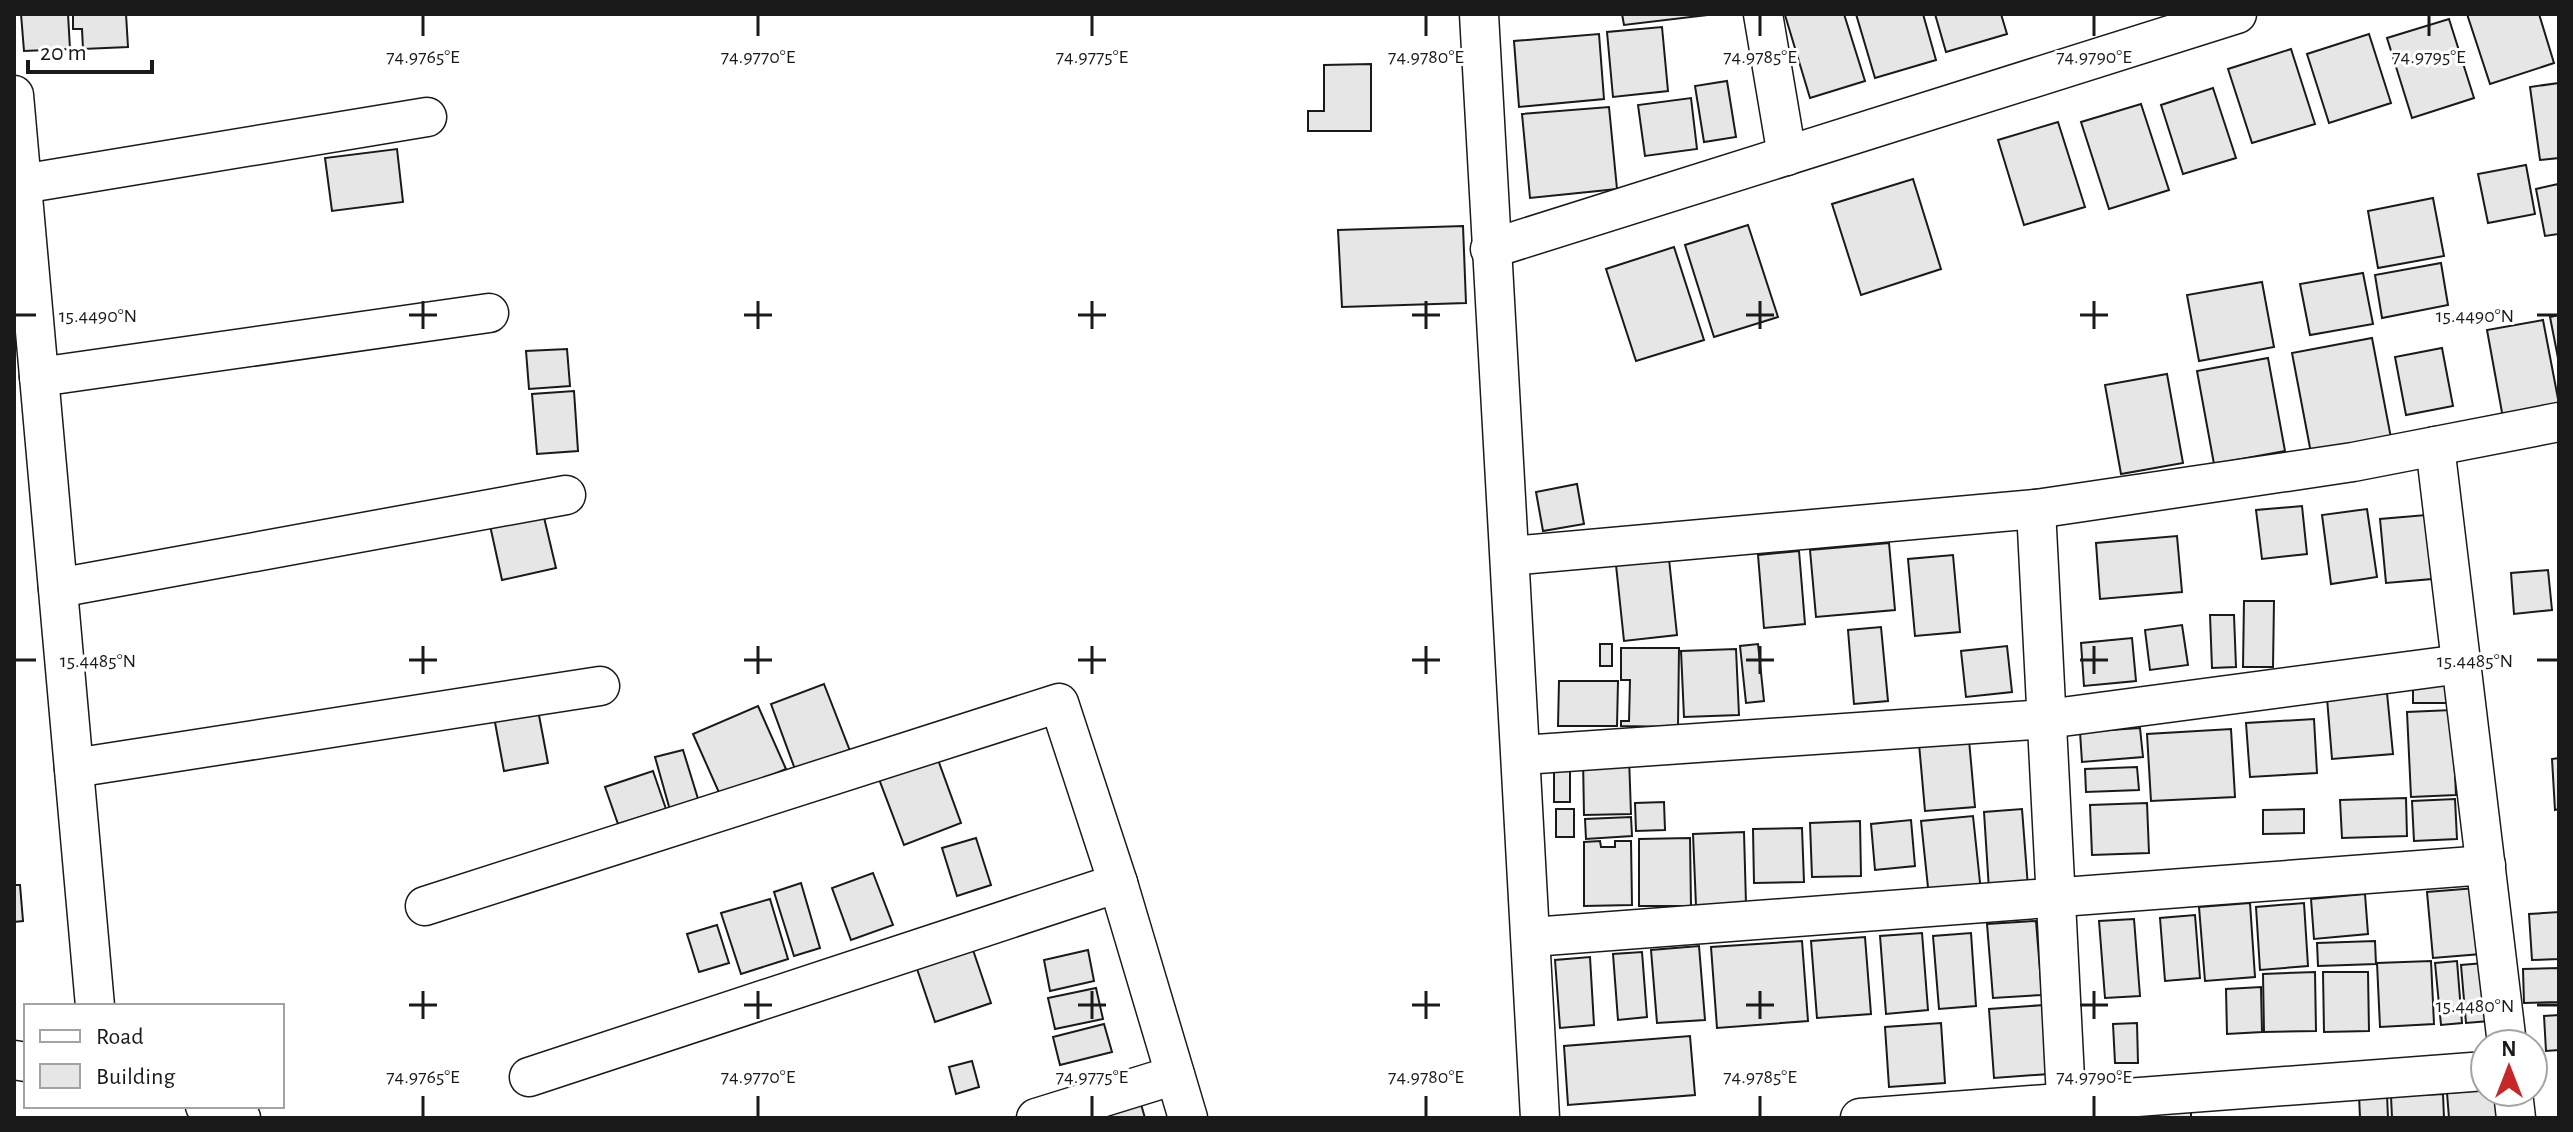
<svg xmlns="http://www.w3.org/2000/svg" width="2573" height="1132" font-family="'Alegreya Sans',sans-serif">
  <rect width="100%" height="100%" fill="#fff"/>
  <g fill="#e6e6e6" stroke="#1a1a1a" stroke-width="2">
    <polygon points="21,14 68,14 70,49 24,51"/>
    <polygon points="82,14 126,14 128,47 83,49 82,29 73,29 73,15"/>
    <polygon points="1622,14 1716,14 1624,25"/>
    <polygon points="1844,14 1865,81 1810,98 1785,15"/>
    <polygon points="1856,14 1923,14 1936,60 1875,78"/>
    <polygon points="1935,14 2001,14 2007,34 1946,52"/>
    <polygon points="2467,14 2539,14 2554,63 2490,84"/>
    <polygon points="2449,19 2474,98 2412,118 2387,38"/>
    <polygon points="1662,27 1668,91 1613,97 1607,32"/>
    <polygon points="1599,34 1604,99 1519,107 1514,41"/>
    <polygon points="2369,34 2391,103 2329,123 2307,54"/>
    <polygon points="2291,49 2315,124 2252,143 2228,69"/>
    <polygon points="1371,64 1371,131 1308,131 1308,111 1324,111 1324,65"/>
    <polygon points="1727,81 1736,137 1704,142 1695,86"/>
    <polygon points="2559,83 2559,158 2540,160 2530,87"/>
    <polygon points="2213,88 2236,158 2183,174 2161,105"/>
    <polygon points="1691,98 1697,149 1645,156 1638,105"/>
    <polygon points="2141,104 2169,190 2109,209 2081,122"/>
    <polygon points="1609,107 1617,189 1530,198 1522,114"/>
    <polygon points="2058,122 2085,207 2024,225 1998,140"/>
    <polygon points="397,149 403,202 332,211 325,158"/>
    <polygon points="2526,165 2535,214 2488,223 2478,174"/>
    <polygon points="1913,179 1941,269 1861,295 1832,204"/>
    <polygon points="2558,184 2559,234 2545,236 2536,189"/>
    <polygon points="2433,198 2444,256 2378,268 2368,211"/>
    <polygon points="1748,225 1778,317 1714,337 1685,245"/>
    <polygon points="1463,226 1466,303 1342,307 1338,230"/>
    <polygon points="1674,247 1704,340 1636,361 1606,269"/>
    <polygon points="2441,263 2448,305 2382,318 2375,275"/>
    <polygon points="2363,273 2373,324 2310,335 2300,284"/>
    <polygon points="2262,282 2274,347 2199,361 2187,295"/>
    <polygon points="2559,315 2559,363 2550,317"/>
    <polygon points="2543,320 2559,404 2503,418 2487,330"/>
    <polygon points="2372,338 2391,438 2311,453 2292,353"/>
    <polygon points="2442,348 2453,406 2406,415 2395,357"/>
    <polygon points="567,349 570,386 529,389 526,351"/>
    <polygon points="2268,358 2285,451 2214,464 2197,371"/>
    <polygon points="2167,374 2183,463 2121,474 2105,385"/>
    <polygon points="574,391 578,451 537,454 532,394"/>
    <polygon points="1577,484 1584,524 1543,531 1536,492"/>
    <polygon points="2302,506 2307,554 2262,559 2256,510"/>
    <polygon points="542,509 556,568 502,580 489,521"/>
    <polygon points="2367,509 2377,577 2331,584 2322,515"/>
    <polygon points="2426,515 2432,579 2386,583 2380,519"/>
    <polygon points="2177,536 2182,592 2100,599 2096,543"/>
    <polygon points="1889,543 1895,610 1816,617 1810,550"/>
    <polygon points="1799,551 1805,624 1764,628 1758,555"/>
    <polygon points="1953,555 1960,632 1915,636 1908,559"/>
    <polygon points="1669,559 1677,635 1624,641 1616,565"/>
    <polygon points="2548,570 2552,610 2514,614 2511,573"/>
    <polygon points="2244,601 2274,601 2273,667 2243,667"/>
    <polygon points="2210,615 2234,615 2236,667 2212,668"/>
    <polygon points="2182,625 2188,665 2150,670 2145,630"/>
    <polygon points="1881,627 1888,701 1854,704 1848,630"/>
    <polygon points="2132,638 2136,681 2084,686 2081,643"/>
    <rect x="1600" y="644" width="12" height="22"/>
    <polygon points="1758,644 1764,701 1746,703 1740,646"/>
    <polygon points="2007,646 2012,692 1966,697 1961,651"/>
    <polygon points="1621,648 1679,648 1678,727 1621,726 1621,721 1629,721 1630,680 1621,680"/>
    <polygon points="1736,649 1739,715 1684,717 1681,651"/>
    <polygon points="2447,679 2447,703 2413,703 2413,683"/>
    <polygon points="1559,681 1618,681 1617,726 1558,726"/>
    <polygon points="824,684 850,751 796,772 771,704"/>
    <polygon points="2387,693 2393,754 2332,759 2327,698"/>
    <polygon points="758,706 786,769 721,797 693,734"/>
    <polygon points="538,710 548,763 504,771 494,717"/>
    <polygon points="2452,710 2456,795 2411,797 2407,712"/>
    <polygon points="2314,719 2317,773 2250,777 2246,723"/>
    <polygon points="2140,728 2143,757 2082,762 2080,732"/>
    <polygon points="2231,729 2235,797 2151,801 2147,734"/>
    <polygon points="1969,740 1975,807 1925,811 1919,744"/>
    <polygon points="683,750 699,802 670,810 655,757"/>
    <polygon points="937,757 961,823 904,845 879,779"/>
    <polygon points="1629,757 1631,814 1584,815 1583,758"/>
    <polygon points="2559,758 2559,809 2555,810 2552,759"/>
    <rect x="1554" y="766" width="16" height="36"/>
    <polygon points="2137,767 2139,790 2086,792 2085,769"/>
    <polygon points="653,771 666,809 618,824 605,787"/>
    <polygon points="2406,798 2407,836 2342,838 2340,800"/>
    <polygon points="2455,799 2457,839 2414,841 2412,801"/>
    <polygon points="1664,802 1665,830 1636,831 1635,803"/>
    <polygon points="2147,803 2149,853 2092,855 2090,805"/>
    <rect x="1556" y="809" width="18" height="28"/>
    <polygon points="2022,809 2028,887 1989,890 1984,812"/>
    <polygon points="2304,809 2304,833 2263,834 2263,810"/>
    <polygon points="1973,816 1981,892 1929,897 1921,821"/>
    <polygon points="1631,817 1632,836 1586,839 1585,819"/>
    <polygon points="1911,820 1915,866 1875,870 1871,824"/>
    <polygon points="1860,821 1861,876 1812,877 1810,823"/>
    <polygon points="1802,828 1804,882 1754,883 1753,829"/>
    <polygon points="1744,832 1746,904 1696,906 1693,834"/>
    <polygon points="976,838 991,885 957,896 942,848"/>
    <polygon points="1690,838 1691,906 1639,906 1639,839"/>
    <polygon points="1600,841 1601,847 1615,847 1615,841 1631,841 1632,905 1584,906 1584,842"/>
    <polygon points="873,873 893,925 851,940 832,888"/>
    <polygon points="801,883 820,948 794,956 774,892"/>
    <polygon points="14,885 20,885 23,921 14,922"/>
    <polygon points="2476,888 2481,954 2433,958 2427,892"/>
    <polygon points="2365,894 2368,934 2314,939 2311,899"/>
    <polygon points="770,899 788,959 741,974 721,913"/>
    <polygon points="2250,903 2255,977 2205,981 2199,907"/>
    <polygon points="2304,903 2308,966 2260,970 2256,907"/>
    <polygon points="2559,912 2559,959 2532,960 2529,914"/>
    <polygon points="2195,915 2200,978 2165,981 2160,918"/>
    <polygon points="2134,919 2140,996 2105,998 2099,921"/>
    <polygon points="2036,921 2042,995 1993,998 1987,924"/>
    <polygon points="717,925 729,963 699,972 687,934"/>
    <polygon points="1922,933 1928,1010 1886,1014 1880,936"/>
    <polygon points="1971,933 1976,1006 1939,1009 1933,936"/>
    <polygon points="1865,937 1871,1014 1817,1018 1811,941"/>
    <polygon points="1802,941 1808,1021 1717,1028 1711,947"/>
    <polygon points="2375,941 2376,964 2318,966 2317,943"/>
    <polygon points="1699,946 1705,1020 1657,1023 1651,950"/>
    <polygon points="973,950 991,1003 935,1022 917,969"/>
    <polygon points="1088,950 1094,981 1050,991 1044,960"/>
    <polygon points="1642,952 1647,1017 1618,1020 1613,954"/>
    <polygon points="1590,957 1594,1025 1560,1028 1555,960"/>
    <polygon points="2431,961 2434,1024 2380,1027 2377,963"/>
    <polygon points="2457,961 2462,1023 2441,1025 2435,963"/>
    <polygon points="2484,963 2489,1021 2466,1023 2461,965"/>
    <polygon points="2559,968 2559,1002 2524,1003 2523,969"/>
    <polygon points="2315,972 2316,1031 2264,1032 2263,974"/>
    <polygon points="2323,972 2368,972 2369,1031 2324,1032"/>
    <polygon points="2261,987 2262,1032 2227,1034 2226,989"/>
    <polygon points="1096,988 1103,1019 1055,1029 1048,998"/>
    <polygon points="2044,1005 2049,1074 1994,1078 1989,1009"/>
    <polygon points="2559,1015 2559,1050 2546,1051 2544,1016"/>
    <polygon points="1941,1023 1945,1083 1889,1087 1885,1027"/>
    <polygon points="2137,1023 2138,1063 2115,1063 2113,1024"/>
    <polygon points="1104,1024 1112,1052 1060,1065 1053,1037"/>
    <polygon points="1690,1036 1695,1095 1568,1105 1564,1046"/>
    <polygon points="972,1061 979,1087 956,1094 949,1067"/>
    <polygon points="1136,1087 1145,1118 1103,1118 1097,1098"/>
    <polygon points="2485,1090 2485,1092 2509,1092 2511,1118 2449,1118 2447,1093"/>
    <polygon points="2387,1094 2388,1118 2360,1118 2359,1095"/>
    <polygon points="2443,1094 2444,1118 2392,1118 2391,1096"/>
    <polygon points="2191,1109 2191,1118 2154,1118 2154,1112"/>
  </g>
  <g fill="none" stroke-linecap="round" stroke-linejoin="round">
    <defs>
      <g id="street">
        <path d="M 1479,14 C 1497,382 1523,750 1540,1118"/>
        <polyline points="1763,14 1787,156"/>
        <polyline points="14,95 95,1006"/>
        <polyline points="22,184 427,117"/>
        <polyline points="1490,249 2237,14"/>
        <polyline points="39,377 489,313"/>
        <polyline points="2435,446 2507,1044"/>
        <polyline points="2036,509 2067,1118"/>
        <polyline points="1510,556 2036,509 2353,462 2559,422"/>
        <polyline points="58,588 566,495"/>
        <polyline points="1522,755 2047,719 2461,664"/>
        <polyline points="74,768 600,686"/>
        <polyline points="425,906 1059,703 1118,883 1188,1118"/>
        <polyline points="1532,937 2486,865"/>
        <polyline points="14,1060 26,1062"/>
        <polyline points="529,1077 1118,883"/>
        <polyline points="2513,1092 2516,1118"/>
        <polyline points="205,1106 241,1118"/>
        <polyline points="1036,1118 1175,1075"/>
        <polyline points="1860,1118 2485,1071"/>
      </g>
    </defs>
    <use href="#street" stroke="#1a1a1a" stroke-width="41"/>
    <use href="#street" stroke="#fff" stroke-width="38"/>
  </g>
  <path fill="none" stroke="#1a1a1a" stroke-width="3" d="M 423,16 L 423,36M 758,16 L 758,36M 1092,16 L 1092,36M 1426,16 L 1426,36M 1760,16 L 1760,36M 2094,16 L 2094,36M 2429,16 L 2429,36M 423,301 L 423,329M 758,301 L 758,329M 1092,301 L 1092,329M 1426,301 L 1426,329M 1760,301 L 1760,329M 2094,301 L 2094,329M 16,315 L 36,315M 409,315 L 437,315M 744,315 L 772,315M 1078,315 L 1106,315M 1412,315 L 1440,315M 1746,315 L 1774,315M 2080,315 L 2108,315M 2537,315 L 2557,315M 423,646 L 423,674M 758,646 L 758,674M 1092,646 L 1092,674M 1426,646 L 1426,674M 1760,646 L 1760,674M 2094,646 L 2094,674M 16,660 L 36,660M 409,660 L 437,660M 744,660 L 772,660M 1078,660 L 1106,660M 1412,660 L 1440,660M 1746,660 L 1774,660M 2080,660 L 2108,660M 2537,660 L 2557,660M 423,991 L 423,1019M 758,991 L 758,1019M 1092,991 L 1092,1019M 1426,991 L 1426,1019M 1760,991 L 1760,1019M 2094,991 L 2094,1019M 409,1005 L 437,1005M 744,1005 L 772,1005M 1078,1005 L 1106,1005M 1412,1005 L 1440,1005M 1746,1005 L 1774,1005M 2080,1005 L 2108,1005M 2537,1005 L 2557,1005M 423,1096 L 423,1116M 758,1096 L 758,1116M 1092,1096 L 1092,1116M 1426,1096 L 1426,1116M 1760,1096 L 1760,1116M 2094,1096 L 2094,1116"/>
  <g font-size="20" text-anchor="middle" fill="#1a1a1a" stroke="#fff" stroke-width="6" stroke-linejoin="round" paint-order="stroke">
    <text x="423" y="63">74.9765°E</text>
    <text x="758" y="63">74.9770°E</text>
    <text x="1092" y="63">74.9775°E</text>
    <text x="1426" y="63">74.9780°E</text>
    <text x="1760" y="63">74.9785°E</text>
    <text x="2094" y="63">74.9790°E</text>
    <text x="2429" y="63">74.9795°E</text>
    <text x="98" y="322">15.4490°N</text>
    <text x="2475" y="322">15.4490°N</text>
    <text x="98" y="667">15.4485°N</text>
    <text x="2475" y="667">15.4485°N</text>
    <text x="2475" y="1012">15.4480°N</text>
    <text x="423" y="1083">74.9765°E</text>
    <text x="758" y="1083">74.9770°E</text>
    <text x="1092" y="1083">74.9775°E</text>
    <text x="1426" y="1083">74.9780°E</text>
    <text x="1760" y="1083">74.9785°E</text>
    <text x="2094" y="1083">74.9790°E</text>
  </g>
  <rect width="2573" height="1132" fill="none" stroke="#1a1a1a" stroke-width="32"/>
  <rect x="24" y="1004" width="260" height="104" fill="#ffffff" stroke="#a3a3a3" stroke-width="2"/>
  <rect x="40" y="1030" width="40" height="12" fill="#ffffff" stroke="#a3a3a3" stroke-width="2"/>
  <text x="96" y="1044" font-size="24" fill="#1a1a1a">Road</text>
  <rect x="40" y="1064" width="40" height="24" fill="#e6e6e6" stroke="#a3a3a3" stroke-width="2"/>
  <text x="96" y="1084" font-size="24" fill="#1a1a1a">Building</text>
  <g transform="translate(2509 1068)"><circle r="38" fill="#ffffff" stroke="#a3a3a3" stroke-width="2"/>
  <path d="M0-6L14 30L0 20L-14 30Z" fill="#c62828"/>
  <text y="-12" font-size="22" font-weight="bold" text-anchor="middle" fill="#1a1a1a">N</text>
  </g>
  <path d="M28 60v12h124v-12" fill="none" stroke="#1a1a1a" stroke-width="4"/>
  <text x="40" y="60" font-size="24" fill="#1a1a1a" stroke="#ffffff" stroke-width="6" paint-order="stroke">20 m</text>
</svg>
